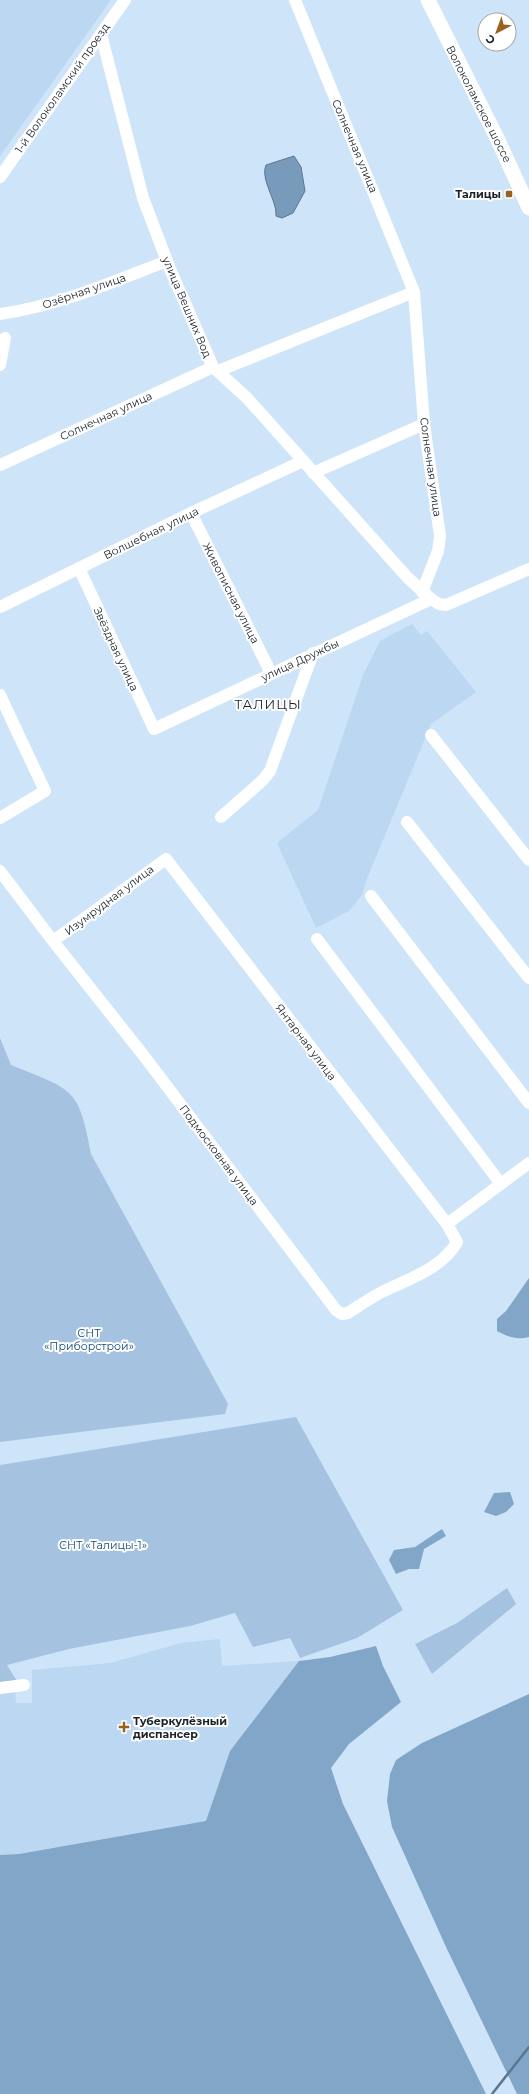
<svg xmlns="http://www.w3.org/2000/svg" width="529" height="2094" font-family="Montserrat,sans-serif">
  <rect width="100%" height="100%" fill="#cee4f9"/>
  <g fill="#bcd7f1">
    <polygon points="0,0 111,0 0,156"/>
    <polygon points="412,624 421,635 427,631 476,692 431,724 366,881 362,895 349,911 316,928 277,843 318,810 363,675 380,641"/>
    <polygon points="220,1639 222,1666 299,1661 230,1751 206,1821 19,1854 0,1855 0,1692 15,1691 16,1703 32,1703 32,1670 111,1663 181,1643"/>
  </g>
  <g fill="#a5c3e0">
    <path d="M 0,1038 L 11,1065 C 72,1090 79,1086 91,1154 L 228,1404 L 225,1414 L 0,1442 Z"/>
    <polygon points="296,1417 403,1610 357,1638 300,1658 290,1638 253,1647 235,1613 190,1626 69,1649 7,1665 17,1681 0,1682 0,1465"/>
    <polygon points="507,1588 516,1604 432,1674 415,1644 457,1623"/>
  </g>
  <g fill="#82a6c7">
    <path d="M 529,1278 L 529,1337 C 517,1340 508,1337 497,1331 L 497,1319 L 506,1311 Z"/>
    <polygon points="510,1492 514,1504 506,1512 496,1516 484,1512 494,1493"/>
    <polygon points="442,1529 446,1536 424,1549 419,1569 409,1569 396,1574 389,1560 394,1550 415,1547"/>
    <polygon points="376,1646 383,1666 401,1702 349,1744 331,1768 343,1804 486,2094 0,2094 0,1855 19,1854 206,1821 230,1751 299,1661 330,1657"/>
    <polygon points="529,1694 529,2094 517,2094 446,1947 392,1827 387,1801 390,1774 396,1760 422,1743"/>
  </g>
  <path fill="#789bbc" stroke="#5c7690" d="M 294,156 L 301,167 L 305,191 L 293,213 L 282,218 L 276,216 C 277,200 260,180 266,165 Z"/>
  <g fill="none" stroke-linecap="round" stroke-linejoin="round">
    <polyline stroke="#5c7690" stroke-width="2.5" points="492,2094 529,2047"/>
    <g stroke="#fff" stroke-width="12">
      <polyline points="295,0 414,292 424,424 440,536 438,551 422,592"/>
      <polyline points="101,34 143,198 170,269 213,367 247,398 407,577 431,599"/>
      <polyline points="0,177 125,0"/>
      <path d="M 0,314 C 58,306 112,282 167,261"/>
      <polyline points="0,365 5,338"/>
      <polyline points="218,371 414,292"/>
      <polyline points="0,465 213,367"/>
      <polyline points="313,473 424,424"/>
      <polyline points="191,513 271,673"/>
      <polyline points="79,568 154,729 431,599 439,604 446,605 529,569"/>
      <polyline points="0,607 191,513 303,461"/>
      <polyline points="0,695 45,791 0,818"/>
      <polyline points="431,735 529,860"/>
      <polyline points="221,817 262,781 270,771 313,653"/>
      <polyline points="407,822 529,978"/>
      <path d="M 0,871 L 53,941 L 144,1056 L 336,1310 L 342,1314 L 348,1313 C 359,1306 370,1298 382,1292 C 408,1279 442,1269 457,1242 L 447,1224 L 166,859 L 53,941"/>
      <polyline points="371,896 529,1103"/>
      <polyline points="317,939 501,1184"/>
      <polyline points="447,1224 529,1163"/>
      <polyline points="0,1688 24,1685"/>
    </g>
    <polyline stroke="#fff" stroke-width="15" points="428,0 497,138 529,208"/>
  </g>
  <g fill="#9a601e" stroke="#fff" stroke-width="1.5">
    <rect x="505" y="190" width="8" height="8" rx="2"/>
    <path d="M122 1721h4v4h4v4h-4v4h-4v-4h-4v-4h4z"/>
  </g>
  <g text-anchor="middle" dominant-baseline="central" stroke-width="4" stroke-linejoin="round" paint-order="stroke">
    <g font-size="11" fill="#192129" stroke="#fff">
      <text transform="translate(62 88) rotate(-55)">1-й Волоколамский проезд</text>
      <text transform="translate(479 104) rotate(63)">Волоколамское шоссе</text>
      <text transform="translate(355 146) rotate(67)">Солнечная улица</text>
      <text transform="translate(84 291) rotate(-19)">Озёрная улица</text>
      <text transform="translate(187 307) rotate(67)">улица Вешних Вод</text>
      <text transform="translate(106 416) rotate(-25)">Солнечная улица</text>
      <text transform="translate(431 467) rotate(82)">Солнечная улица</text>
      <text transform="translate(151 533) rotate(-26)">Волшебная улица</text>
      <text transform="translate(231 593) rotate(63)">Живописная улица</text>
      <text transform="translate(116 649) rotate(65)">Звёздная улица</text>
      <text transform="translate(300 660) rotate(-25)">улица Дружбы</text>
      <text transform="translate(109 900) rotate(-37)">Изумрудная улица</text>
      <text transform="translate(306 1042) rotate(53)">Янтарная улица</text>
      <text transform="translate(219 1155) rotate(53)">Подмосковная улица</text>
    </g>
    <g font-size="11" font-weight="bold" fill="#192129" stroke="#fff" text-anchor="end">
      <text x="501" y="194">Талицы</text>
      <text x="133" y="1721" text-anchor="start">Туберкулёзный<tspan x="133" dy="13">диспансер</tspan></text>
    </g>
    <g font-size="11" fill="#104874" stroke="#fff">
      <text x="89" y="1333">СНТ<tspan x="89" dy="13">«Приборстрой»</tspan></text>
      <text x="103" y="1545">СНТ «Талицы-1»</text>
    </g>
    <g font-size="13" letter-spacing="1" fill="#192129" stroke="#fff">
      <text x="268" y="704">ТАЛИЦЫ</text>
    </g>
  </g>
  <g transform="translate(497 32) rotate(221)"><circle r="19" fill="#ffffff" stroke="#a3a6a9"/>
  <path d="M0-3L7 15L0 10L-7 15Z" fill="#9a601e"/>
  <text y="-6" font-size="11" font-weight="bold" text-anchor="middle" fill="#192129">С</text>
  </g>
</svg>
